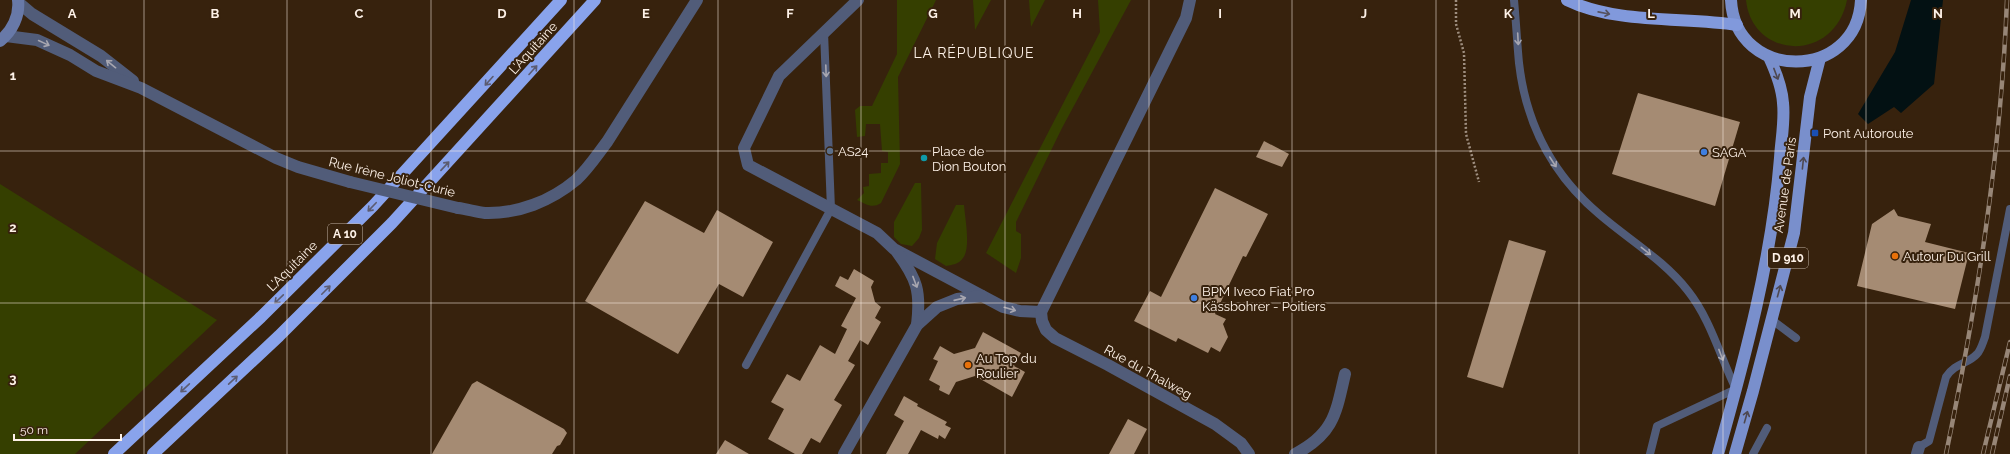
<svg xmlns="http://www.w3.org/2000/svg" width="2010" height="454" font-family="Raleway,sans-serif">
  <rect width="100%" height="100%" fill="#37220d"/>
  <g fill="#353f00">
    <path d="M 897,0 L 936,0 L 898,77 L 900,164 L 881,203 C 872,209 866,204 857,200 L 864,193 L 863,187 L 869,186 L 869,174 L 881,173 L 881,163 L 888,163 L 888,152 L 882,151 L 880,124 L 866,124 L 865,136 L 857,137 L 855,110 L 860,106 L 872,106 L 897,54 Z"/>
    <polygon points="973,0 991,0 975,30"/>
    <polygon points="1029,0 1045,0 1031,27"/>
    <polygon points="1098,0 1131,0 1062,128 1016,222 1016,231 1021,234 1021,258 1016,273 986,253 1100,32"/>
    <path d="M 1746,0 L 1847,0 C 1834,64 1752,59 1746,0 Z"/>
    <polygon points="915,183 921,183 922,230 919,238 912,246 901,244 894,237 894,222"/>
    <polygon points="0,184 217,320 75,454 0,454"/>
    <path d="M 956,205 L 964,205 C 965,218 971,248 963,258 C 959,264 952,265 946,266 L 935,259 L 937,243 Z"/>
  </g>
  <polygon fill="#031113" points="1911,0 1943,0 1934,84 1901,113 1894,107 1868,124 1858,114 1895,52"/>
  <g fill="#a58b73">
    <polygon points="1638,93 1740,122 1715,206 1612,174"/>
    <polygon points="1264,141 1289,154 1282,167 1256,157"/>
    <polygon points="1215,188 1268,214 1246,257 1243,256 1215,314 1226,319 1223,324 1228,337 1220,352 1211,347 1208,353 1178,338 1176,342 1134,321 1150,291 1161,297"/>
    <polygon points="645,201 704,233 717,210 773,242 743,297 719,284 678,354 585,301"/>
    <polygon points="1894,209 1898,216 1931,224 1925,242 1969,253 1955,309 1857,286 1872,224"/>
    <polygon points="1509,240 1546,251 1503,388 1467,377"/>
    <polygon points="854,269 874,281 871,287 875,302 881,307 875,318 881,322 868,345 860,340 848,361 855,365 834,400 842,405 820,443 811,438 802,454 795,454 768,439 784,409 771,402 787,374 800,381 820,345 835,354 847,329 841,326 856,298 835,286 840,276 848,280"/>
    <polygon points="983,332 1021,353 1014,366 1025,372 1012,397 975,376 956,382 949,395 939,390 940,386 929,380 938,361 933,359 940,346 954,354 975,348"/>
    <polygon points="477,381 564,429 567,433 560,445 557,446 552,454 432,454 472,384"/>
    <polygon points="904,396 918,404 917,406 947,422 945,425 951,428 945,439 939,435 938,439 921,430 908,454 886,454 904,421 894,415"/>
    <polygon points="1128,419 1147,429 1134,454 1109,454"/>
    <polygon points="725,440 749,454 716,454"/>
  </g>
  <g fill="none" stroke-linecap="round" stroke-linejoin="round">
    <polyline stroke="#9e8e7f" stroke-width="2.5" stroke-dasharray="2 2" stroke-linecap="butt" points="1456,0 1456,24 1464,53 1466,134 1479,182"/>
    <g stroke="#515c79" stroke-width="8">
      <path d="M 1514,0 C 1516,21 1517,42 1519,63 C 1526,124 1553,175 1599,214 C 1629,240 1664,260 1688,291 C 1711,320 1720,357 1736,389 L 1657,426 L 1650,454"/>
      <polyline points="1772,320 1796,338"/>
      <polyline points="746,365 831,209 824,32"/>
      <path d="M 1919,447 L 1929,441 L 1946,377 C 1955,363 1968,364 1977,354 C 1981,350 1983,342 1985,337 L 2010,209"/>
      <polyline points="1753,454 1767,428"/>
    </g>
    <g stroke="#515c79" stroke-width="12">
      <polyline points="858,0 779,76 744,148 748,165 877,233 894,249 1003,307 1020,311 1041,312"/>
      <polyline points="19,3 32,14 101,56 133,81"/>
      <polyline points="6,36 37,40 70,55 96,71 141,88 276,158 298,167 350,182"/>
      <path d="M 458,208 C 467,209 476,212 485,213 C 518,214 551,201 576,180 C 588,169 597,155 607,142 L 697,0"/>
      <path d="M 897,252 C 917,279 921,291 917,325"/>
      <polyline points="1041,312 1186,18 1190,0"/>
      <polyline points="1041,312 1042,321 1046,330 1055,338 1108,365 1215,424 1241,443 1249,454"/>
      <polyline points="844,454 917,325 937,307 957,299 982,296"/>
      <path d="M 1295,454 C 1334,434 1336,413 1345,374"/>
      <polyline points="1917,454 1919,447"/>
    </g>
    <path stroke="#6879a8" stroke-width="12" d="M 0,41 C 12,31 20,16 18,0"/>
    <g stroke="#798fcc" stroke-width="12">
      <path d="M 1731,0 C 1735,82 1857,82 1861,0"/>
      <path d="M 1718,454 C 1745,358 1772,258 1780,158 C 1781,140 1785,121 1783,103 C 1782,87 1776,72 1769,57"/>
      <polyline points="1735,454 1753,391 1794,233 1810,97 1820,58"/>
    </g>
    <path stroke="#8199dc" stroke-width="12" d="M 1567,0 C 1616,24 1683,17 1737,25"/>
    <g stroke="#89a3ec" stroke-width="12">
      <polyline points="114,454 261,317 373,206 561,0"/>
      <polyline points="153,454 279,336 392,223 595,0"/>
    </g>
    <defs>
      <g id="rail">
        <path d="M 1946,454 C 1977,304 2001,153 2007,0"/>
        <polyline points="1983,454 2010,342"/>
        <polyline points="1992,454 2010,376"/>
      </g>
    </defs>
    <use href="#rail" stroke="#978677" stroke-width="4.5"/>
    <use href="#rail" stroke="#37220d" stroke-width="3" stroke-dasharray="9" stroke-linecap="butt"/>
    <polyline stroke="#515c79" stroke-width="12" points="350,182 458,208"/>
  </g>
  <defs><path id="oneway-shaft" d="M-6 0H5M1.5-3L5.5 0L1.5 3" fill="none" stroke-width="1.6" stroke-linecap="round" stroke-linejoin="round"/></defs>
  <use stroke="#555260" href="#oneway-shaft" transform="translate(1604 13) rotate(11)"/>
  <g stroke="#a7a6b0">
    <use href="#oneway-shaft" transform="translate(1518 39) rotate(87)"/>
    <use href="#oneway-shaft" transform="translate(44 43) rotate(25)"/>
    <use href="#oneway-shaft" transform="translate(111 64) rotate(-141)"/>
    <use href="#oneway-shaft" transform="translate(826 71) rotate(88)"/>
    <use href="#oneway-shaft" transform="translate(1553 162) rotate(57)"/>
    <use href="#oneway-shaft" transform="translate(1646 251) rotate(38)"/>
    <use href="#oneway-shaft" transform="translate(915 282) rotate(69)"/>
    <use href="#oneway-shaft" transform="translate(960 299) rotate(-13)"/>
    <use href="#oneway-shaft" transform="translate(1010 309) rotate(16)"/>
    <use href="#oneway-shaft" transform="translate(1721 355) rotate(69)"/>
  </g>
  <g stroke="#5c5c71">
    <use href="#oneway-shaft" transform="translate(533 70) rotate(-48)"/>
    <use href="#oneway-shaft" transform="translate(489 81) rotate(132)"/>
    <use href="#oneway-shaft" transform="translate(445 166) rotate(-47)"/>
    <use href="#oneway-shaft" transform="translate(372 207) rotate(134)"/>
    <use href="#oneway-shaft" transform="translate(326 290) rotate(-45)"/>
    <use href="#oneway-shaft" transform="translate(279 299) rotate(136)"/>
    <use href="#oneway-shaft" transform="translate(233 380) rotate(-43)"/>
    <use href="#oneway-shaft" transform="translate(185 388) rotate(137)"/>
  </g>
  <g stroke="#4e4850">
    <use href="#oneway-shaft" transform="translate(1776 74) rotate(69)"/>
    <use href="#oneway-shaft" transform="translate(1803 163) rotate(-84)"/>
    <use href="#oneway-shaft" transform="translate(1779 291) rotate(-75)"/>
    <use href="#oneway-shaft" transform="translate(1746 417) rotate(-74)"/>
  </g>
  <path fill="none" stroke="#fdf1e7" stroke-width="1" stroke-opacity="0.55" d="M 144,0 L 144,454M 287,0 L 287,454M 431,0 L 431,454M 574,0 L 574,454M 718,0 L 718,454M 861,0 L 861,454M 1005,0 L 1005,454M 1149,0 L 1149,454M 1292,0 L 1292,454M 1436,0 L 1436,454M 1579,0 L 1579,454M 1723,0 L 1723,454M 1866,0 L 1866,454M 0,151 L 2010,151M 0,303 L 2010,303"/>
  <rect fill="#1a4fb4" stroke="#37220d" stroke-width="1.5" x="1811" y="129" width="8" height="8" rx="2"/>
  <circle fill="#5c6f8a" stroke="#37220d" stroke-width="1.5" cx="830" cy="151" r="4"/>
  <g fill="#3f7fe0" stroke="#37220d" stroke-width="1.5">
    <circle cx="1704" cy="152" r="4"/>
    <circle cx="1194" cy="298" r="4"/>
  </g>
  <circle fill="#0f9aa8" stroke="#37220d" stroke-width="1.5" cx="924" cy="158" r="4"/>
  <g fill="#e8710a" stroke="#37220d" stroke-width="1.5">
    <circle cx="1895" cy="256" r="4"/>
    <circle cx="968" cy="365" r="4"/>
  </g>
  <g text-anchor="middle" dominant-baseline="central" stroke-width="4" stroke-linejoin="round" paint-order="stroke">
    <g fill="#37220d" stroke="#c2b3a6" stroke-width="1">
      <rect x="328" y="224" width="34" height="20" rx="3"/>
      <rect x="1768" y="248" width="40" height="20" rx="3"/>
    </g>
    <g font-size="12" font-weight="bold" fill="#fdf1e7">
      <text x="345" y="234">A 10</text>
      <text x="1788" y="258">D 910</text>
    </g>
    <g font-size="13" fill="#fdf1e7" stroke="#37220d">
      <text transform="translate(533 48) rotate(-48)">L'Aquitaine</text>
      <text transform="translate(392 177) rotate(14)">Rue Irène Joliot-Curie</text>
      <text transform="translate(1785 185) rotate(-82)">Avenue de Paris</text>
      <text transform="translate(292 266) rotate(-45)">L'Aquitaine</text>
      <text transform="translate(1148 372) rotate(29)">Rue du Thalweg</text>
    </g>
    <g font-size="13" fill="#fdf1e7" stroke="#37220d" text-anchor="start">
      <text x="1823" y="133">Pont Autoroute</text>
      <text x="838" y="151">AS24</text>
      <text x="932" y="151">Place de<tspan x="932" dy="15">Dion Bouton</tspan></text>
      <text x="1712" y="152">SAGA</text>
      <text x="1903" y="256">Autour Du Grill</text>
      <text x="1202" y="291">BPM Iveco Fiat Pro<tspan x="1202" dy="15">Kässbohrer - Poitiers</tspan></text>
      <text x="976" y="358">Au Top du<tspan x="976" dy="15">Roulier</tspan></text>
    </g>
    <g font-size="14" letter-spacing="1" fill="#fdf1e7" stroke="#37220d">
      <text x="974" y="53">LA RÉPUBLIQUE</text>
    </g>
  </g>
  <g font-size="13" text-anchor="middle" font-weight="bold" fill="#fdf1e7" stroke="#37220d" stroke-width="4" stroke-linejoin="round" paint-order="stroke">
    <text x="72" y="18">A</text>
    <text x="215" y="18">B</text>
    <text x="359" y="18">C</text>
    <text x="502" y="18">D</text>
    <text x="646" y="18">E</text>
    <text x="790" y="18">F</text>
    <text x="933" y="18">G</text>
    <text x="1077" y="18">H</text>
    <text x="1220" y="18">I</text>
    <text x="1364" y="18">J</text>
    <text x="1508" y="18">K</text>
    <text x="1651" y="18">L</text>
    <text x="1795" y="18">M</text>
    <text x="1938" y="18">N</text>
    <text x="13" y="80">1</text>
    <text x="13" y="232">2</text>
    <text x="13" y="383">3</text>
  </g>
  <path d="M14 434v6h107v-6" fill="none" stroke="#fdf1e7" stroke-width="2"/>
  <text x="20" y="434" font-size="12" fill="#fdf1e7" stroke="#37220d" stroke-width="3" paint-order="stroke">50 m</text>
</svg>
